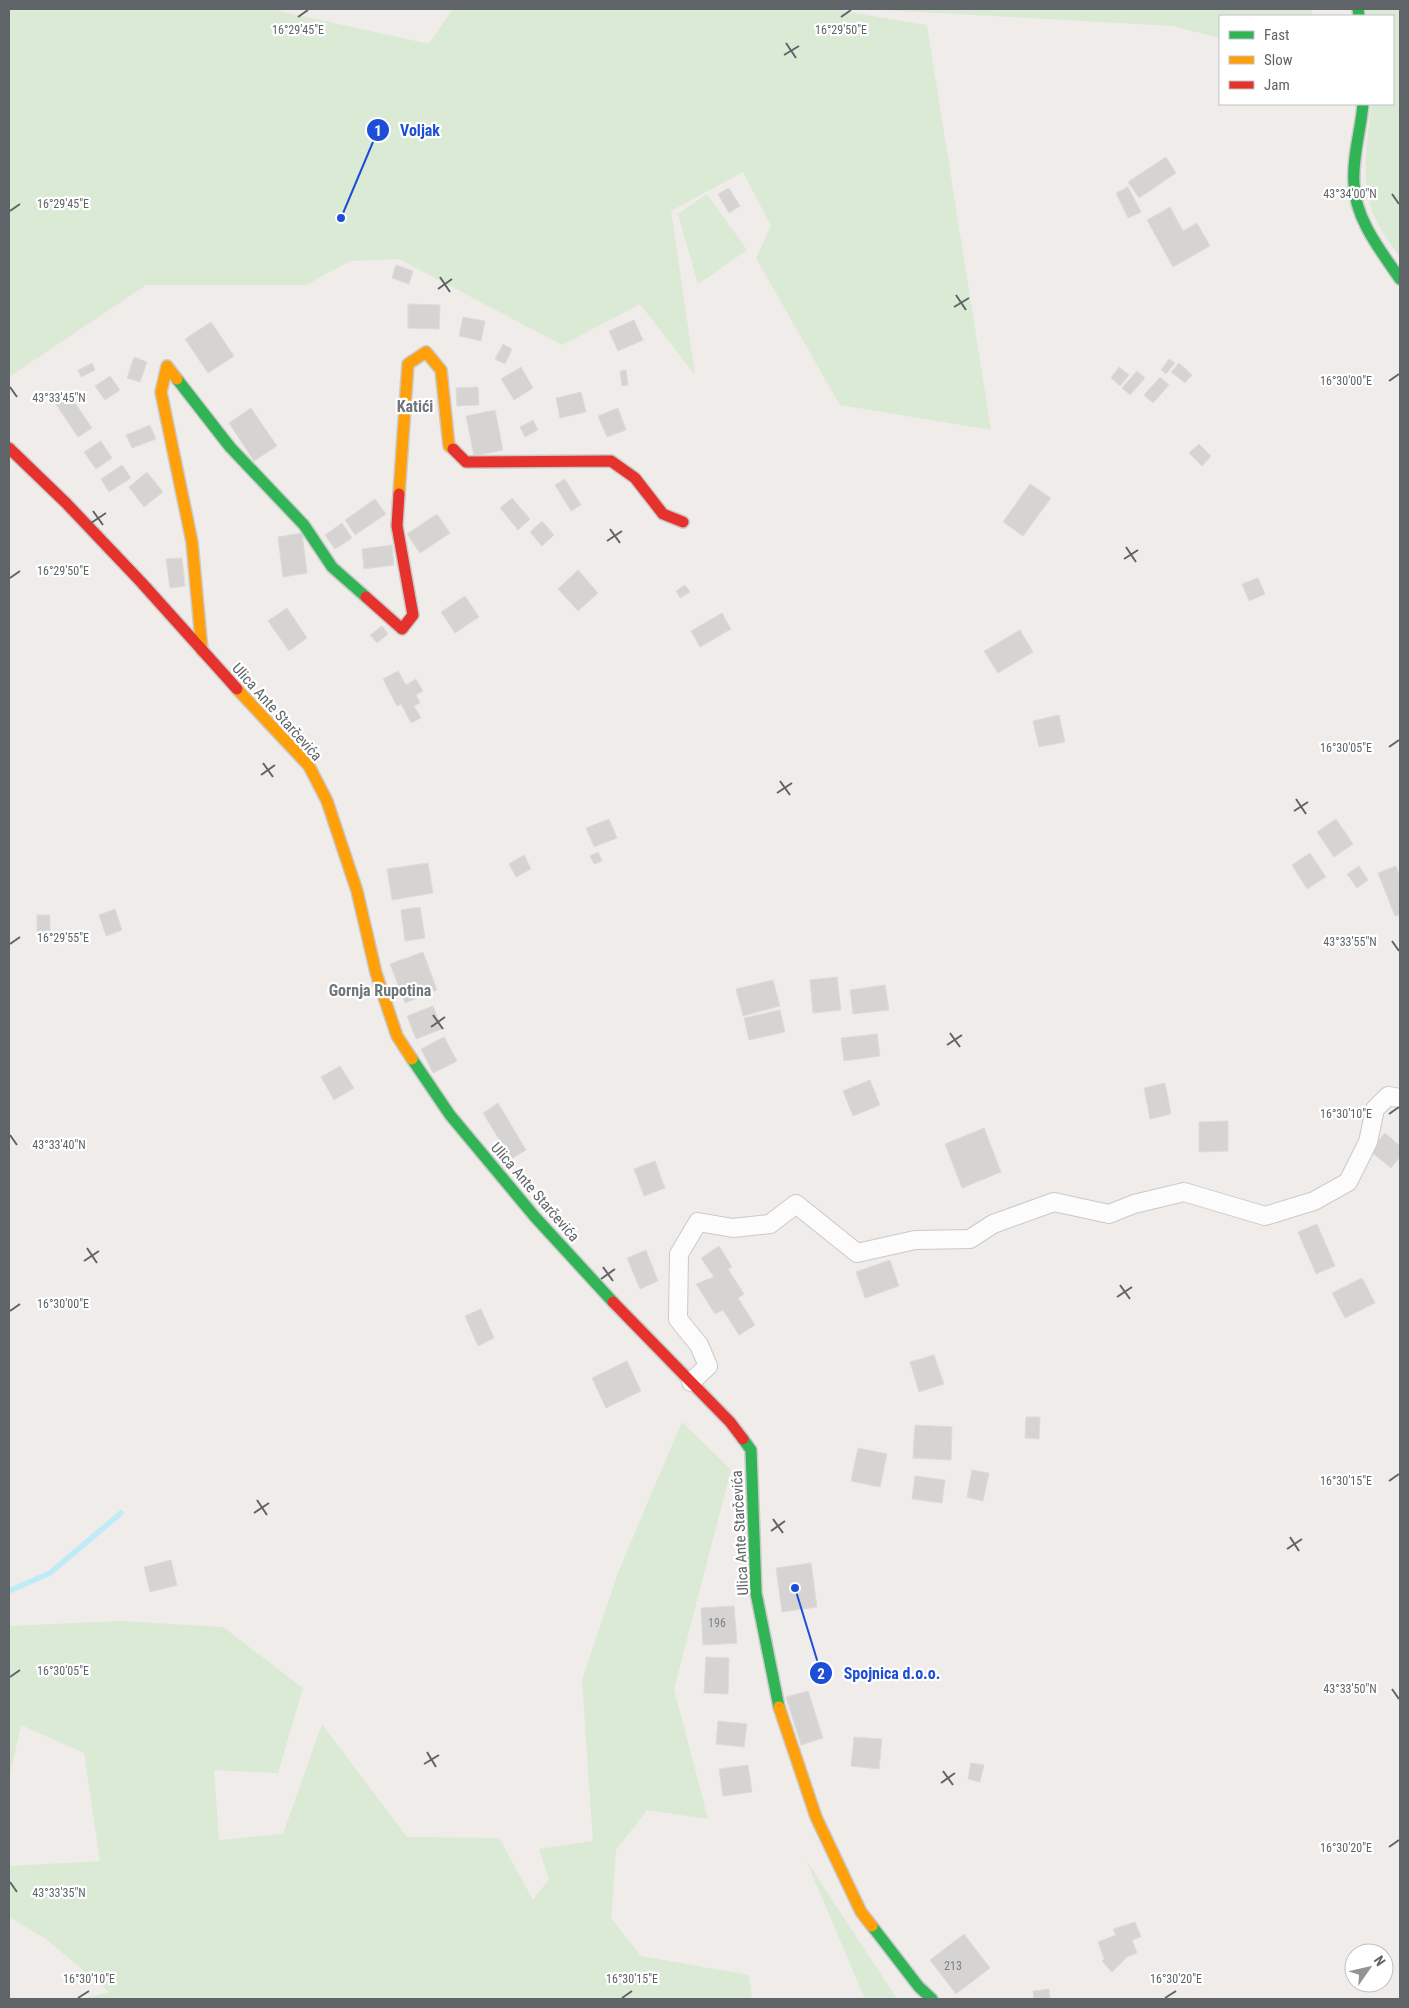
<svg xmlns="http://www.w3.org/2000/svg" width="1409" height="2008" font-family="'Roboto Condensed',sans-serif">
  <rect width="100%" height="100%" fill="#efece9"/>
  <g fill="#dbead4">
    <polygon points="9,9 270,9 429,44 453,9 831,9 927,25 991,430 840,405 756,258 771,226 743,172 671,211 695,375 640,304 562,345 399,259 350,261 306,285 146,285 9,377"/>
    <polygon points="866,9 1311,9 1313,16 1220,16 1220,38 1173,26"/>
    <path d="M 1366,9 L 1400,9 L 1400,257 C 1387,239 1372,219 1368,196 C 1362,169 1369,131 1371,104 L 1393,104 L 1393,16 L 1367,16 Z"/>
    <polygon points="707,194 747,250 698,284 678,214"/>
    <polygon points="682,1422 731,1470 674,1689 708,1819 647,1810 616,1850 611,1918 641,1956 749,1975 752,1999 83,1999 109,1992 46,1939 9,1917 9,1866 100,1861 84,1753 21,1725 9,1779 9,1626 120,1621 223,1627 303,1688 278,1773 214,1770 219,1840 283,1834 322,1724 407,1837 499,1838 533,1900 549,1879 539,1849 593,1841 582,1680 619,1570"/>
    <polygon points="806,1860 897,1999 865,1999"/>
  </g>
  <g fill="none" stroke-linecap="round" stroke-linejoin="round">
    <polyline stroke="#beebf8" stroke-width="5.5" points="9,1591 50,1573 121,1513"/>
  </g>
  <g fill="#d6d4d3" stroke="#dedbd8">
    <polygon points="1166,157 1176,173 1139,198 1128,182"/>
    <polygon points="1128,187 1141,212 1128,218 1116,193"/>
    <polygon points="729,188 740,206 729,213 718,194"/>
    <polygon points="1170,207 1183,231 1197,223 1210,246 1173,267 1147,220"/>
    <polygon points="396,265 413,271 409,284 392,278"/>
    <polygon points="408,304 440,305 439,329 408,328"/>
    <polygon points="463,317 485,321 481,341 459,336"/>
    <polygon points="634,320 643,340 618,351 609,331"/>
    <polygon points="211,322 234,356 208,373 185,339"/>
    <polygon points="503,344 512,349 505,364 495,359"/>
    <polygon points="134,357 147,362 140,382 127,378"/>
    <polygon points="1169,359 1175,363 1166,374 1161,370"/>
    <polygon points="92,363 95,370 81,377 78,370"/>
    <polygon points="1179,363 1192,375 1185,383 1171,372"/>
    <polygon points="521,367 533,388 514,400 501,379"/>
    <polygon points="1119,367 1129,375 1120,386 1111,378"/>
    <polygon points="626,370 628,385 622,386 620,371"/>
    <polygon points="1137,371 1145,378 1130,395 1122,388"/>
    <polygon points="110,376 120,390 105,400 95,386"/>
    <polygon points="1160,377 1169,385 1153,403 1144,395"/>
    <polygon points="478,387 479,405 457,406 456,388"/>
    <polygon points="67,391 92,428 78,437 53,400"/>
    <polygon points="581,392 586,412 560,418 556,398"/>
    <polygon points="251,408 277,446 254,461 229,423"/>
    <polygon points="618,408 626,430 607,437 598,416"/>
    <polygon points="495,410 503,450 474,456 466,416"/>
    <polygon points="533,420 538,430 525,437 520,427"/>
    <polygon points="150,425 156,439 132,448 126,435"/>
    <polygon points="101,441 112,458 96,469 84,452"/>
    <polygon points="1199,444 1211,456 1202,466 1189,453"/>
    <polygon points="122,465 131,478 109,492 101,479"/>
    <polygon points="147,472 163,492 144,507 129,487"/>
    <polygon points="565,479 581,505 571,511 555,485"/>
    <polygon points="1030,484 1051,498 1023,536 1003,522"/>
    <polygon points="512,498 530,519 518,530 500,508"/>
    <polygon points="375,499 386,514 355,535 345,520"/>
    <polygon points="437,514 450,533 420,553 407,534"/>
    <polygon points="542,521 554,535 542,546 530,532"/>
    <polygon points="342,523 352,538 335,549 325,535"/>
    <polygon points="302,533 307,573 283,577 278,537"/>
    <polygon points="392,545 394,565 364,569 362,549"/>
    <polygon points="182,558 185,586 170,588 166,559"/>
    <polygon points="578,570 598,593 578,611 558,589"/>
    <polygon points="1258,578 1265,594 1249,601 1242,584"/>
    <polygon points="685,585 690,592 680,598 676,591"/>
    <polygon points="465,596 479,617 455,633 441,612"/>
    <polygon points="287,608 307,638 289,651 268,621"/>
    <polygon points="722,613 731,629 700,647 691,631"/>
    <polygon points="382,626 388,634 377,643 370,635"/>
    <polygon points="1020,630 1033,652 998,673 984,651"/>
    <polygon points="398,671 406,685 416,679 423,691 416,695 420,703 414,706 421,718 411,723 401,704 397,706 383,679"/>
    <polygon points="1059,715 1065,742 1039,747 1033,721"/>
    <polygon points="609,819 617,838 594,847 586,828"/>
    <polygon points="1336,819 1353,844 1334,857 1317,832"/>
    <polygon points="598,852 602,861 594,864 590,856"/>
    <polygon points="1310,853 1326,877 1307,889 1292,865"/>
    <polygon points="524,855 531,869 516,877 509,864"/>
    <polygon points="428,863 433,893 392,900 387,869"/>
    <polygon points="1359,866 1368,880 1357,888 1347,874"/>
    <polygon points="1396,866 1400,877 1400,914 1395,916 1378,873"/>
    <polygon points="420,907 425,938 405,941 401,910"/>
    <polygon points="115,909 122,930 106,936 99,915"/>
    <rect x="37" y="915" width="13" height="16"/>
    <polygon points="423,952 437,990 405,1003 390,964"/>
    <polygon points="837,977 841,1010 813,1013 810,980"/>
    <polygon points="773,980 780,1006 743,1016 736,989"/>
    <polygon points="885,985 889,1010 853,1014 850,990"/>
    <polygon points="433,1006 442,1029 416,1039 407,1016"/>
    <polygon points="780,1010 785,1032 749,1040 744,1018"/>
    <polygon points="877,1034 880,1056 844,1061 841,1038"/>
    <polygon points="444,1037 457,1061 433,1073 421,1049"/>
    <polygon points="340,1066 354,1088 334,1100 321,1077"/>
    <polygon points="870,1080 880,1105 853,1116 843,1091"/>
    <polygon points="1165,1083 1171,1114 1150,1119 1144,1088"/>
    <polygon points="498,1103 526,1150 511,1159 483,1113"/>
    <polygon points="1228,1121 1228,1151 1199,1152 1199,1122"/>
    <polygon points="984,1128 1001,1172 962,1188 945,1144"/>
    <polygon points="1385,1133 1400,1146 1400,1157 1391,1168 1370,1151"/>
    <polygon points="655,1161 665,1188 644,1196 634,1169"/>
    <polygon points="1317,1224 1335,1266 1316,1274 1298,1232"/>
    <polygon points="719,1246 732,1267 728,1269 744,1294 738,1298 755,1325 739,1335 723,1310 715,1314 696,1284 714,1277 701,1258"/>
    <polygon points="646,1250 658,1281 640,1289 627,1258"/>
    <polygon points="890,1260 899,1286 865,1298 856,1272"/>
    <polygon points="1362,1278 1375,1303 1345,1318 1332,1293"/>
    <polygon points="481,1309 494,1338 478,1346 465,1316"/>
    <polygon points="934,1355 944,1384 919,1392 910,1362"/>
    <polygon points="627,1361 641,1391 606,1408 592,1378"/>
    <polygon points="1026,1417 1040,1417 1039,1439 1025,1438"/>
    <polygon points="915,1425 952,1427 951,1460 913,1458"/>
    <polygon points="858,1448 887,1454 880,1487 851,1481"/>
    <polygon points="972,1470 989,1473 983,1501 967,1497"/>
    <polygon points="915,1476 945,1480 942,1503 912,1499"/>
    <polygon points="171,1560 177,1585 150,1592 144,1567"/>
    <polygon points="811,1563 817,1607 782,1612 776,1568"/>
    <polygon points="734,1606 737,1643 703,1645 701,1608"/>
    <polygon points="706,1657 729,1658 728,1694 704,1693"/>
    <polygon points="808,1691 823,1738 801,1745 786,1697"/>
    <polygon points="718,1721 747,1724 744,1747 716,1744"/>
    <polygon points="854,1737 882,1739 879,1769 851,1766"/>
    <polygon points="971,1763 984,1765 980,1782 968,1779"/>
    <polygon points="748,1765 752,1792 723,1796 719,1769"/>
    <polygon points="1135,1922 1141,1937 1132,1940 1137,1953 1127,1957 1112,1972 1102,1961 1104,1959 1098,1942 1116,1935 1113,1929"/>
    <polygon points="964,1934 990,1968 956,1994 930,1960"/>
    <polygon points="1049,1989 1050,1999 1034,1999 1033,1991"/>
  </g>
  <g fill="none" stroke-linecap="round" stroke-linejoin="round">
    <defs>
      <polyline id="street" points="691,1382 708,1366 699,1345 678,1319 679,1254 698,1222 733,1228 770,1224 796,1204 857,1253 915,1240 970,1239 993,1224 1054,1202 1109,1214 1134,1204 1184,1192 1265,1216 1314,1201 1348,1182 1368,1142 1375,1109 1388,1096 1400,1098"/>
      <g id="fast">
        <polyline points="1358,9 1359,16"/>
        <path d="M 1363,104 C 1361,130 1352,157 1354,184 C 1355,219 1381,251 1400,279"/>
        <polyline points="177,379 230,447 304,525 332,567 366,597"/>
        <polyline points="412,1059 450,1115 535,1217 613,1302"/>
        <polyline points="743,1439 751,1450 756,1593 779,1707"/>
        <polyline points="872,1926 919,1987 932,1999"/>
      </g>
      <g id="slow">
        <polyline points="177,379 167,366 161,392 192,542 202,651"/>
        <polyline points="399,494 408,364 426,352 441,370 449,446 453,449"/>
        <polyline points="237,689 309,766 327,801 357,891 376,973 397,1036 412,1059"/>
        <polyline points="779,1707 816,1817 861,1912 872,1926"/>
      </g>
      <g id="jam">
        <polyline points="9,448 66,503 141,582 237,689"/>
        <polyline points="453,449 466,462 611,461 635,478 663,514 683,522"/>
        <polyline points="366,597 402,629 413,615 397,526 399,494"/>
        <polyline points="613,1302 730,1422 743,1439"/>
      </g>
    </defs>
    <use href="#street" stroke="#cacaca" stroke-width="20"/>
    <use href="#fast" stroke="#cacaca" stroke-width="14"/>
    <use href="#slow" stroke="#cacaca" stroke-width="14"/>
    <use href="#jam" stroke="#cacaca" stroke-width="14"/>
    <use href="#street" stroke="#fdfcfc" stroke-width="18"/>
    <use href="#fast" stroke="#30b455" stroke-width="11"/>
    <use href="#slow" stroke="#ff9f0a" stroke-width="11"/>
    <use href="#jam" stroke="#e5322d" stroke-width="11"/>
  </g>
  <path fill="none" stroke="#5e6468" stroke-width="2" d="M 298,17 L 308,10M 841,17 L 851,10M 786,43 L 796,58M 784,55 L 799,46M 1392,194 L 1399,204M 10,211 L 20,204M 440,277 L 450,292M 438,289 L 452,279M 956,295 L 966,310M 954,307 L 969,298M 1389,381 L 1399,374M 10,387 L 17,397M 93,511 L 103,525M 91,523 L 106,513M 610,529 L 620,543M 607,541 L 622,531M 1126,547 L 1136,562M 1124,559 L 1138,550M 10,578 L 20,571M 1389,747 L 1399,740M 263,763 L 273,777M 261,775 L 275,765M 780,781 L 790,795M 777,793 L 792,783M 1296,799 L 1306,814M 1294,811 L 1308,802M 1392,941 L 1399,951M 10,944 L 20,937M 433,1015 L 443,1029M 431,1027 L 445,1017M 950,1033 L 960,1047M 947,1045 L 962,1035M 1389,1114 L 1399,1107M 10,1135 L 17,1145M 87,1248 L 97,1263M 84,1261 L 99,1251M 603,1267 L 613,1281M 601,1279 L 615,1269M 1120,1285 L 1130,1299M 1117,1297 L 1132,1287M 10,1311 L 20,1304M 1389,1481 L 1399,1474M 257,1500 L 267,1515M 254,1513 L 269,1503M 773,1519 L 783,1533M 771,1531 L 785,1521M 1290,1537 L 1299,1551M 1287,1549 L 1302,1539M 10,1677 L 20,1670M 1392,1689 L 1399,1699M 427,1752 L 436,1767M 424,1764 L 439,1755M 943,1771 L 953,1785M 941,1783 L 955,1773M 1389,1847 L 1399,1840M 10,1882 L 17,1892M 78,1998 L 89,1991M 622,1998 L 632,1991M 1165,1998 L 1176,1991"/>
  <g text-anchor="middle" dominant-baseline="central" stroke-width="4.5" stroke-linejoin="round" paint-order="stroke">
    <g font-size="12" fill="#7d8184">
      <text x="717" y="1623">196</text>
      <text x="953" y="1966">213</text>
    </g>
    <g font-size="15" fill="#5e6468" stroke="#fff">
      <text transform="translate(277 712) rotate(48)">Ulica Ante Starčevića</text>
      <text transform="translate(535 1192) rotate(49)">Ulica Ante Starčevića</text>
      <text transform="translate(740 1533) rotate(-93)">Ulica Ante Starčevića</text>
    </g>
    <g font-size="16" font-weight="bold" fill="#6f767a" stroke="#fff">
      <text x="415" y="406">Katići</text>
      <text x="380" y="990">Gornja Rupotina</text>
    </g>
  </g>
  <g font-size="12" text-anchor="middle" fill="#5e6468" stroke="#fff" stroke-width="4.5" stroke-linejoin="round" paint-order="stroke">
    <text x="298" y="34">16°29'45"E</text>
    <text x="841" y="34">16°29'50"E</text>
    <text x="1350" y="198">43°34'00"N</text>
    <text x="63" y="208">16°29'45"E</text>
    <text x="1346" y="385">16°30'00"E</text>
    <text x="59" y="402">43°33'45"N</text>
    <text x="63" y="575">16°29'50"E</text>
    <text x="1346" y="752">16°30'05"E</text>
    <text x="63" y="942">16°29'55"E</text>
    <text x="1350" y="946">43°33'55"N</text>
    <text x="1346" y="1118">16°30'10"E</text>
    <text x="59" y="1149">43°33'40"N</text>
    <text x="63" y="1308">16°30'00"E</text>
    <text x="1346" y="1485">16°30'15"E</text>
    <text x="63" y="1675">16°30'05"E</text>
    <text x="1350" y="1693">43°33'50"N</text>
    <text x="1346" y="1852">16°30'20"E</text>
    <text x="59" y="1897">43°33'35"N</text>
    <text x="89" y="1983">16°30'10"E</text>
    <text x="632" y="1983">16°30'15"E</text>
    <text x="1176" y="1983">16°30'20"E</text>
  </g>
  <path fill="none" stroke="#1d4ed8" stroke-width="2" d="M341 218L378 130M795 1588L821 1673"/>
  <g fill="#1d4ed8" stroke="#fff" stroke-width="2">
    <circle cx="341" cy="218" r="5"/>
    <circle cx="795" cy="1588" r="5"/>
    <circle cx="378" cy="130" r="12"/>
    <circle cx="821" cy="1673" r="12"/>
  </g>
  <g font-size="15" text-anchor="middle" font-weight="bold" fill="#fff">
    <text x="378" y="136">1</text>
    <text x="821" y="1679">2</text>
  </g>
  <g font-size="16" text-anchor="middle" font-weight="bold" fill="#1d4ed8" stroke="#fff" stroke-width="4.5" stroke-linejoin="round" paint-order="stroke">
    <text x="420" y="136">Voljak</text>
    <text x="892" y="1679">Spojnica d.o.o.</text>
  </g>
  <rect width="1409" height="2008" fill="none" stroke="#5e6468" stroke-width="20"/>
  <rect x="1219" y="15" width="175" height="90" fill="#ffffff" stroke="#bfc1c3"/>
  <rect x="1229" y="31" width="25" height="8" fill="#30b455" stroke="#bfc1c3"/>
  <text x="1264" y="40" font-size="15" fill="#5e6468">Fast</text>
  <rect x="1229" y="56" width="25" height="8" fill="#ff9f0a" stroke="#bfc1c3"/>
  <text x="1264" y="65" font-size="15" fill="#5e6468">Slow</text>
  <rect x="1229" y="81" width="25" height="8" fill="#e5322d" stroke="#bfc1c3"/>
  <text x="1264" y="90" font-size="15" fill="#5e6468">Jam</text>
  <g transform="translate(1369 1968) rotate(56)"><circle r="24" fill="#ffffff" stroke="#bfc1c3"/>
  <path d="M0-4L9 19L0 12L-9 19Z" fill="#919495"/>
  <text y="-8" font-size="14" font-weight="bold" text-anchor="middle" fill="#5e6468">N</text>
  </g>
</svg>
